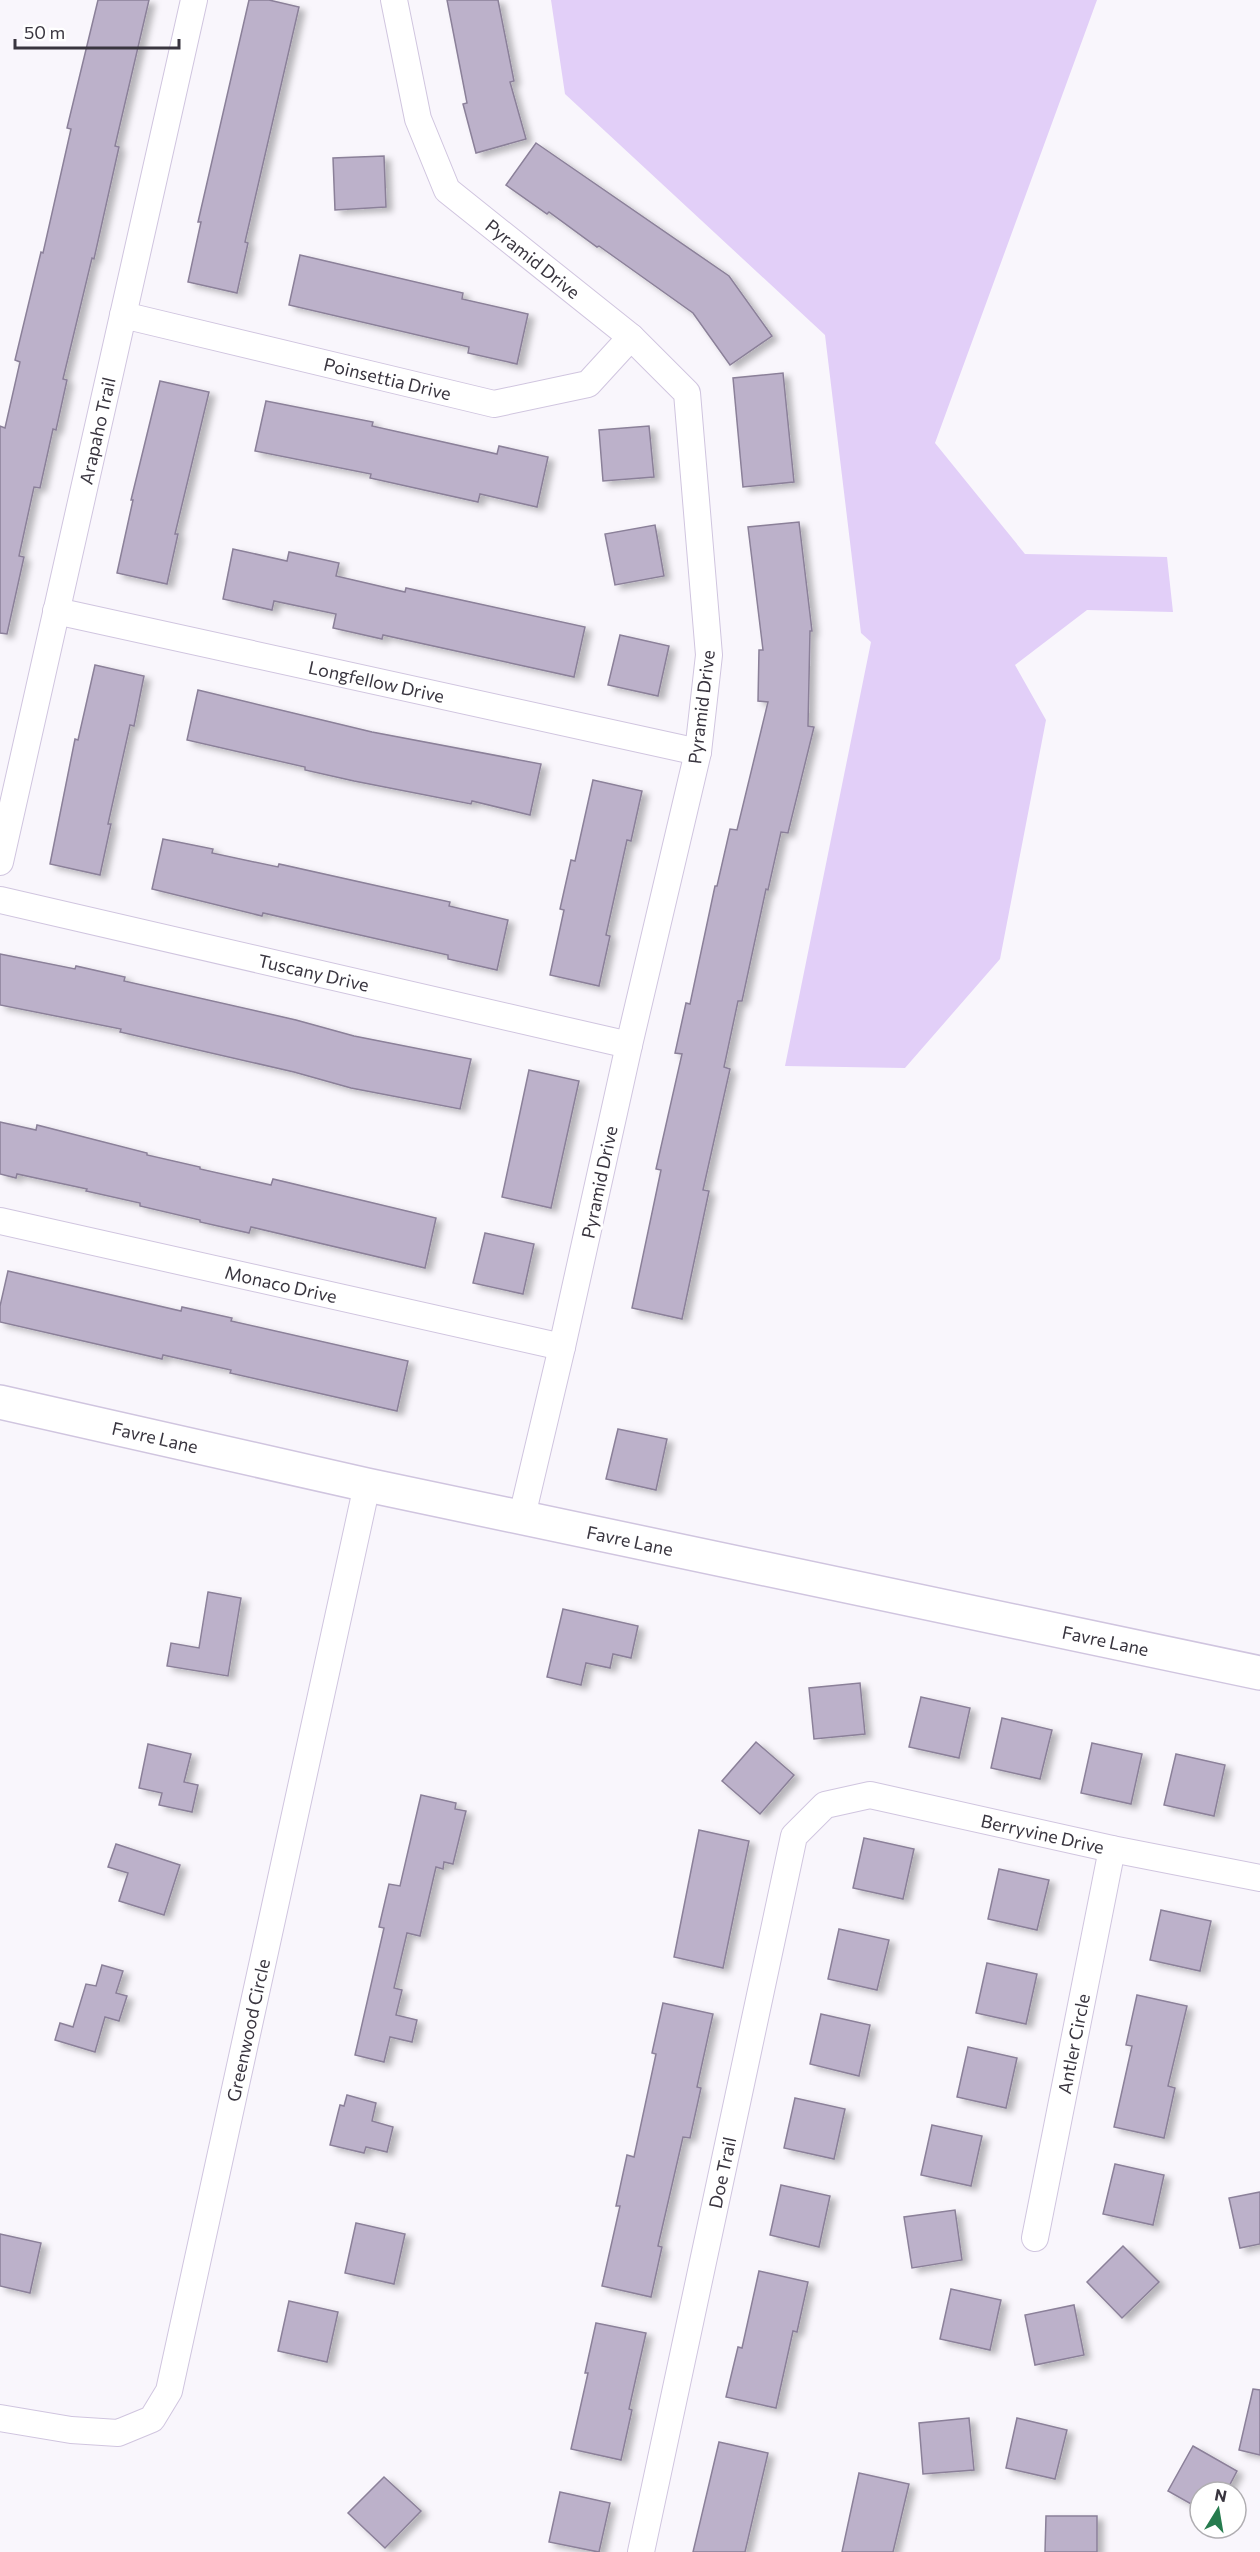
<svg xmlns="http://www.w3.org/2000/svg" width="1260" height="2552" font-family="Commissioner,sans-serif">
  <defs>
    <filter id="shadow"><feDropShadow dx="6" dy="4" stdDeviation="3" flood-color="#0004"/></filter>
  </defs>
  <rect width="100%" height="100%" fill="#f9f6fc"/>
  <polygon fill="#e2cff8" points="551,0 1097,0 935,443 1025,554 1167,557 1173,612 1087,610 1015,665 1046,720 1000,959 905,1068 785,1066 871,642 861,633 825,335 565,94"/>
  <g fill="#bcb1ca" stroke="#8b8099" stroke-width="1.5" filter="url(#shadow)">
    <polygon points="98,0 149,0 115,146 119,147 94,259 92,258 63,379 67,380 56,430 53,429 40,488 34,487 19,556 24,557 7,634 0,633 0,426 5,428 20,362 15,360 41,252 43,253 71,129 67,128"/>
    <polygon points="249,0 269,0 299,7 245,242 248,243 237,293 188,282 201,222 198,222"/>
    <polygon points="447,0 498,0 514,81 510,82 526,139 476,153 463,104 467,103"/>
    <polygon points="536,143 729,276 772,336 730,365 693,313 599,246 597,247 549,212 547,214 506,185"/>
    <polygon points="384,156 386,207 335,210 333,158"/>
    <polygon points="300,255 463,293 462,299 528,314 517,364 468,353 469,347 289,305"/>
    <polygon points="783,373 794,482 743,487 733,378"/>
    <polygon points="160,381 209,392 175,534 178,534 167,584 117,573 133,500 131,500"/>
    <polygon points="266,401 373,422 372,426 497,454 499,446 548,457 537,507 480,494 478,502 370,478 371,474 255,451"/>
    <polygon points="649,426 654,477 603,481 599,430"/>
    <polygon points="799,522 812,631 810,631 808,726 814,727 788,833 781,832 768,890 766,889 742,1001 738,1001 724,1067 730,1069 703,1190 709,1191 682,1319 632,1308 661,1170 656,1169 682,1054 675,1053 686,1003 690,1004 715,886 717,886 730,829 737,830 768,702 758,701 759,650 763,650 748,527"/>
    <polygon points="655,525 664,576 615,585 605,534"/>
    <polygon points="233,549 287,561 289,552 339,563 336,576 405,592 406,588 585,627 574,677 383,635 382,639 333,628 336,614 274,601 272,610 223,599"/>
    <polygon points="620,635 669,646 658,696 608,685"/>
    <polygon points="95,665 144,676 134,726 130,725 108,824 111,824 100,875 50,864 75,739 78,740"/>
    <polygon points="198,690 372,732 541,764 530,815 472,801 471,804 354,781 305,770 305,767 187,740"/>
    <polygon points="593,780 642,791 631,841 627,840 606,935 610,936 599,986 550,975 564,910 560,909 571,860 575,861"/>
    <polygon points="163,839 213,849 212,853 278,867 279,864 450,902 449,906 508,920 497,970 448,959 448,955 263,913 262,916 152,889"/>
    <polygon points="0,954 75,969 76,966 125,977 124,981 296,1020 354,1036 471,1059 460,1109 351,1088 294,1072 120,1032 121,1029 0,1005"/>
    <polygon points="529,1070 579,1081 551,1208 502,1197"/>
    <polygon points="0,1122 36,1130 37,1125 147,1153 147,1155 200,1167 200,1169 271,1185 273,1179 436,1218 425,1268 251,1227 249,1233 200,1222 200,1220 140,1206 140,1203 86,1191 87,1189 17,1174 16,1178 0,1174"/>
    <polygon points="485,1233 534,1244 523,1294 473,1283"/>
    <polygon points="8,1271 181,1311 182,1307 232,1318 231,1321 408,1361 397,1411 230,1373 231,1370 163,1355 162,1359 0,1322 0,1306"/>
    <polygon points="618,1429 667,1439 656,1490 606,1479"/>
    <polygon points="208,1592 241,1598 228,1676 167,1666 171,1643 199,1648"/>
    <polygon points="563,1609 638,1626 631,1658 613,1654 610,1668 586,1663 581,1685 547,1677"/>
    <polygon points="860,1683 865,1734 814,1739 809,1688"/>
    <polygon points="921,1697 970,1708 959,1758 909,1747"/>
    <polygon points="1002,1718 1052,1730 1040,1779 991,1768"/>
    <polygon points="756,1742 794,1775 760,1814 722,1781"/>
    <polygon points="1092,1743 1142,1754 1131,1804 1081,1793"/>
    <polygon points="148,1744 191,1754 184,1782 198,1785 192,1812 159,1805 162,1793 139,1788"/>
    <polygon points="1176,1754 1225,1765 1214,1816 1164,1805"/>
    <polygon points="421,1795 456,1803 455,1809 466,1811 453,1864 444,1862 443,1869 436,1867 420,1936 407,1933 394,1988 402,1990 396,2015 417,2020 412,2042 390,2037 384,2062 355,2055 384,1928 379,1927 389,1884 400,1886"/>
    <polygon points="699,1830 749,1841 723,1968 674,1957"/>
    <polygon points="864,1838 914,1849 903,1899 853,1888"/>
    <polygon points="116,1844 180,1865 164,1915 119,1901 128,1873 108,1867"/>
    <polygon points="999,1869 1049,1880 1037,1930 988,1919"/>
    <polygon points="1161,1910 1211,1921 1200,1971 1150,1960"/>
    <polygon points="839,1929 889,1940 877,1990 828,1979"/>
    <polygon points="987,1963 1037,1974 1026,2024 976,2013"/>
    <polygon points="102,1965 123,1971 116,1993 127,1996 119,2021 105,2017 95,2052 55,2040 60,2023 73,2027 86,1984 96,1986"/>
    <polygon points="1137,1995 1187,2006 1168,2086 1175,2088 1164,2138 1114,2127 1132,2046 1126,2045"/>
    <polygon points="663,2003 713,2014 697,2087 701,2088 690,2138 683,2137 658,2246 662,2247 651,2297 602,2286 620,2206 616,2206 627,2155 634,2157 656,2054 652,2053"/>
    <polygon points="821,2014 870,2025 859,2076 810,2064"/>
    <polygon points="968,2047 1017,2058 1006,2108 957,2097"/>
    <polygon points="347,2095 376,2103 372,2121 393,2127 387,2152 366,2147 364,2153 330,2145 340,2105 344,2106"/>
    <polygon points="795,2098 845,2109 834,2159 784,2148"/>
    <polygon points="932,2125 982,2136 971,2186 921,2175"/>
    <polygon points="1115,2164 1164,2175 1153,2225 1103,2214"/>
    <polygon points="781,2185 830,2196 819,2247 770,2235"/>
    <polygon points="1260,2192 1260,2244 1240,2248 1229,2198"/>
    <polygon points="955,2210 962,2260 912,2268 904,2217"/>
    <polygon points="356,2223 405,2234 394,2284 345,2273"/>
    <polygon points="0,2234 41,2243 30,2293 0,2286"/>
    <polygon points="1123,2246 1159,2282 1122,2318 1087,2282"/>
    <polygon points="759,2271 808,2282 797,2332 793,2331 776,2408 726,2397 738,2347 742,2348"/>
    <polygon points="951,2289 1001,2300 990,2350 940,2339"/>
    <polygon points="289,2301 338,2312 327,2362 278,2351"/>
    <polygon points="1074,2305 1084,2355 1035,2365 1025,2315"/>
    <polygon points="596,2323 646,2333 629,2409 632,2410 621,2460 571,2449 588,2373 585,2373"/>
    <polygon points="1253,2389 1260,2390 1260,2455 1239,2450"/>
    <polygon points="969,2418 974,2470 923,2474 919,2423"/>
    <polygon points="1017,2418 1067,2430 1055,2479 1006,2468"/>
    <polygon points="719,2442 768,2453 745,2552 693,2552"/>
    <polygon points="1193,2446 1237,2471 1226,2492 1200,2492 1200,2509 1168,2491"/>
    <polygon points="859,2473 909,2484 893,2552 842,2552"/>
    <polygon points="384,2477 421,2511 385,2548 348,2513"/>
    <polygon points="560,2492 610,2503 599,2552 549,2542"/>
    <polygon points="1046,2516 1097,2516 1097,2552 1045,2552"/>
  </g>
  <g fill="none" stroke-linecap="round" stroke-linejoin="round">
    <defs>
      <g id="street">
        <path id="s1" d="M 394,0 L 418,119 L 447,190 L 631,337 L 687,393 L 709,655 L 698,752 L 629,1045 L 562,1347 L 522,1516"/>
        <path id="s2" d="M 123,315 L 494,404 L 588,384 L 631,337"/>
        <path id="s3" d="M 56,611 L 698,752"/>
        <path id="s4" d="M 0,862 L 194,0"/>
        <path id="s5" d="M 0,900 L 629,1045"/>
        <path id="s6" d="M 0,1221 L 562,1347"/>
        <path id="s7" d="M 1035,2238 L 1112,1849"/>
        <path id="s8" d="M 0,2418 L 71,2430 L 118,2433 L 152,2419 L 169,2391 L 367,1485"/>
        <path id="s9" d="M 641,2552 L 794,1836 L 825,1805 L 870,1795 L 1112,1849 L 1260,1878"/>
      </g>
      <g id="secondary">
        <path id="s10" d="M 0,1402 L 367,1485 L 1260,1673"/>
      </g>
    </defs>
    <use href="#street" stroke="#d0c5df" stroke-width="28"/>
    <use href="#secondary" stroke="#d0c5df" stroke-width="36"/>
    <use href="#street" stroke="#fff" stroke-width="26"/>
    <use href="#secondary" stroke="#fff" stroke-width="33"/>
  </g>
  <g text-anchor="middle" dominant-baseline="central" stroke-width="6" stroke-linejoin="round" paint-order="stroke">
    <g font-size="18" fill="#39353f" stroke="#fff">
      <text stroke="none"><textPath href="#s1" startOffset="308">Pyramid Drive</textPath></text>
      <text stroke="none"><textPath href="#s2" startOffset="272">Poinsettia Drive</textPath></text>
      <text stroke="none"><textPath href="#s4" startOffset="442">Arapaho Trail</textPath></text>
      <text stroke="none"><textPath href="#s3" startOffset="328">Longfellow Drive</textPath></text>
      <text transform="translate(701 707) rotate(-83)">Pyramid Drive</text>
      <text stroke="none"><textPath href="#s5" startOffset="322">Tuscany Drive</textPath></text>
      <text transform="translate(599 1182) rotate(-78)">Pyramid Drive</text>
      <text stroke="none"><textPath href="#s6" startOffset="288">Monaco Drive</textPath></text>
      <text stroke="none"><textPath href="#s10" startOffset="159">Favre Lane</textPath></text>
      <text stroke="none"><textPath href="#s10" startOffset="645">Favre Lane</textPath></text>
      <text stroke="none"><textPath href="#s10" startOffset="1131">Favre Lane</textPath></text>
      <text stroke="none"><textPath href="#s9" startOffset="999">Berryvine Drive</textPath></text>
      <text stroke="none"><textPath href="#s8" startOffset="558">Greenwood Circle</textPath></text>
      <text stroke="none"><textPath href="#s7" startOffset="198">Antler Circle</textPath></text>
      <text stroke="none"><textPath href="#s9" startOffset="388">Doe Trail</textPath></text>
    </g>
  </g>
  <g transform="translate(1218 2510) rotate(11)"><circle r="28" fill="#ffffff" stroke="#b0aeb2" stroke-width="1.5"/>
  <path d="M0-4.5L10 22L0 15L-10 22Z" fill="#267b4e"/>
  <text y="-9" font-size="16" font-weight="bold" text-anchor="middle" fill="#39353f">N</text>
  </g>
  <path d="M15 39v9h164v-9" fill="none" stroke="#39353f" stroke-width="3"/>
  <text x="24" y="39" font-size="18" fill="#39353f" stroke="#ffffff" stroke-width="4.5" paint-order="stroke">50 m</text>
</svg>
